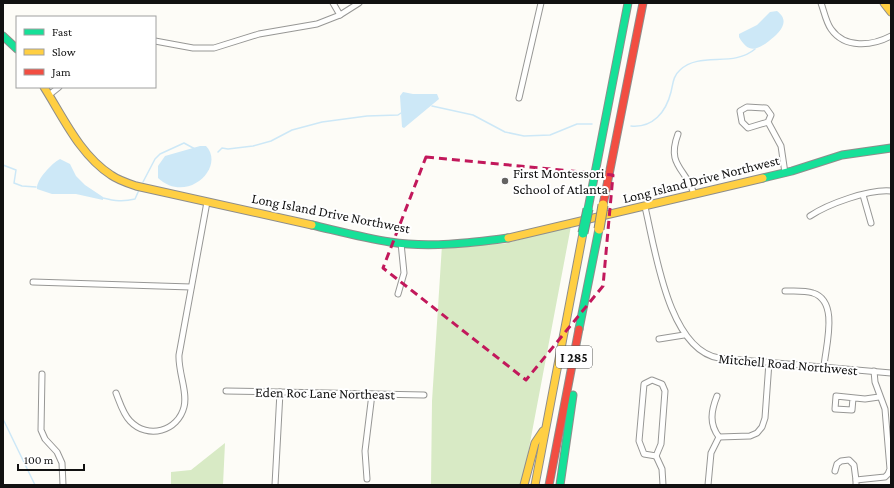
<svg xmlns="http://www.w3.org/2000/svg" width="894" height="488" font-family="'Crimson Pro',serif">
  <rect width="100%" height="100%" fill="#fdfcf7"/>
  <g fill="#d8eac5">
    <polygon points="571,226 522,485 431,485 432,401 442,245 503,244"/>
    <polygon points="225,443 223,485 171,485 171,472 191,470"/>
  </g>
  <g fill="#cde8f7">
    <path d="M 777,11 C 792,22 778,34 769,41 C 756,51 748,53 739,37 L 739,34 L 757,25 L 770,12 Z"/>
    <polygon points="403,92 413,94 437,94 439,99 404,128 402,127 400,96"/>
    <path d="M 200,146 L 206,146 C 226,167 187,205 158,178 L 158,166 L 165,156 Z"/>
    <path d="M 60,159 L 70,164 L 76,176 L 85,185 L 103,197 L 103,200 L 76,194 L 52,194 L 37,189 C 36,180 52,163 60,159 Z"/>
  </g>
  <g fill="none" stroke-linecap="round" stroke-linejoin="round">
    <g stroke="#cde8f7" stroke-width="1.5">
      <polyline points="432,106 473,115 505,132 524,136 550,135 577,124 592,124"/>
      <path d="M 631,126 C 653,128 666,112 671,92 C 673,84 673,76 680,70 C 700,51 733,68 755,49"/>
      <polyline points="218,152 222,148 228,149 253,146 271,141 292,130 322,122 367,116 398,115 401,113"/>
      <polyline points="3,165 16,170 14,183 22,186 36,187"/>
      <polyline points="143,182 155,159 160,154 184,143 195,149"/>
      <path d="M 103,198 C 115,201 123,202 135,199 L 139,190"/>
      <polyline points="3,419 35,485"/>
    </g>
    <defs>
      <g id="street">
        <polyline points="333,3 340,15"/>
        <path d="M 821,3 C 824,11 826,22 831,29 C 845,49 872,46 891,36"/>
        <polyline points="155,41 193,48 214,48 259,34 317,24 340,15 359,3"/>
        <polyline points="49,95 59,87"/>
        <polyline points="519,98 541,3"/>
        <polyline points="768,122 771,115 766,108 747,107 740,111 742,122 748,128 768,122 781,146 785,173"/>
        <path d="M 678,134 C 666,166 686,168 694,194"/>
        <polyline points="863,195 871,223"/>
        <path d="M 645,207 C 655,248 668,350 719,358 L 891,373"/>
        <path d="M 810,216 C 828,204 869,189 891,191"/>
        <polyline points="33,282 191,287"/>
        <path d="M 785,291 C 793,291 804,290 813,293 C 839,301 826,345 824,366"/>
        <polyline points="398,294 404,273 401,243"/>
        <polyline points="659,339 684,335"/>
        <polyline points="42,374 41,430 45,439 57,452 62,463 63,485"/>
        <polygon points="652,380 662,384 665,391 661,444 656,456 644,454 639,441 644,384"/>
        <polyline points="226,391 424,395"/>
        <path d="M 116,393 C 120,403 123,414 130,421 C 148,440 178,431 184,407 C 188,392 178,372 179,355 L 207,202"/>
        <path d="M 717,396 C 711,411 709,424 719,437"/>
        <polyline points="853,398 852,410 835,409 836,396 865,399 879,397"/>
        <polyline points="719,437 750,436 757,433 762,427 765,418 769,362"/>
        <polyline points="656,456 662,469 663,485"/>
        <polyline points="835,471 837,464 841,461 849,460 854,465 856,480"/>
        <polyline points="367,479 365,451 372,394"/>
        <polyline points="275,485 280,392"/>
        <polyline points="708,485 711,453 719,437"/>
        <polyline points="856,485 856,480 885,477 888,474 890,469 885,409 875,382 874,371"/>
      </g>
      <g id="fast">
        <polyline points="3,36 17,49"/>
        <polyline points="763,178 792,171 842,155 891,148"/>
        <polyline points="588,209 628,3"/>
        <path d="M 312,225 C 338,231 364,238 390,242 C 428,248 470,243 508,238"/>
        <polyline points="579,329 599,229"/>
        <polyline points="560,485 573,395"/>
      </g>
      <g id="slow">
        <polyline points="884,3 891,12"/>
        <path d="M 44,87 C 63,117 80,155 111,175 C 118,180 127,183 136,186 L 312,225"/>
        <polyline points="508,238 763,178"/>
        <polyline points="524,485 535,443 543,431"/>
        <polyline points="535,485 583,233"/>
      </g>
      <g id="jam">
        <polyline points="603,205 643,3"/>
        <polyline points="549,485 579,329"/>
      </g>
    </defs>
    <use href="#street" stroke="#979795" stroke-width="7"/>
    <use href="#fast" stroke="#8e8d8b" stroke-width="9"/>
    <use href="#slow" stroke="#8e8d8b" stroke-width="9"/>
    <use href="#jam" stroke="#8e8d8b" stroke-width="9"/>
    <use href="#street" stroke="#fffffe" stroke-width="5"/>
    <use href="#fast" stroke="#16e098" stroke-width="7"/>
    <use href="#slow" stroke="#ffcf43" stroke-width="7"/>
    <use href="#jam" stroke="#f24e42" stroke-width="7"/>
    <defs>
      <polyline id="fast-bridge" points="583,233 588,209"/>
      <polyline id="slow-bridge" points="599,229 603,205"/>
    </defs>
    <use href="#fast-bridge" stroke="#858482" stroke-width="11" stroke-linecap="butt"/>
    <use href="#slow-bridge" stroke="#858482" stroke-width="11" stroke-linecap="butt"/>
    <use href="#fast-bridge" stroke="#16e098" stroke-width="9"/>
    <use href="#slow-bridge" stroke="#ffcf43" stroke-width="9"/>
  </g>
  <path fill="none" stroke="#c2185b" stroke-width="3" stroke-dasharray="8 5" stroke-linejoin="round" d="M 426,157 L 613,175 L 603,286 L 526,380 L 383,268 Z"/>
  <circle fill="#646362" stroke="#fff" stroke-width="1.5" cx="505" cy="181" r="4"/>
  <g text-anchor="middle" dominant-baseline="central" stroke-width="4" stroke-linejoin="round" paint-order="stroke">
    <rect fill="#fff" stroke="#585858" stroke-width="1" x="556" y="346" width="36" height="22" rx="3"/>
    <g font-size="13" font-weight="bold" fill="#111">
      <text x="574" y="357">I 285</text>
    </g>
    <g font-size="14" fill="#111" stroke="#fff" text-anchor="start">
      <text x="513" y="173">First Montessori<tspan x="513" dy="16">School of Atlanta</tspan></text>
    </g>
    <g font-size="14" fill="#111" stroke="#fff">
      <text transform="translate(701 179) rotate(-14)">Long Island Drive Northwest</text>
      <text transform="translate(331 213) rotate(11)">Long Island Drive Northwest</text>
      <text transform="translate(788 364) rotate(5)">Mitchell Road Northwest</text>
      <text transform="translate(325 393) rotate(1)">Eden Roc Lane Northeast</text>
    </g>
  </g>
  <rect width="894" height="488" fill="none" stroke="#111111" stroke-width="8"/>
  <rect x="16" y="16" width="140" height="72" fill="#ffffff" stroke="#a0a0a0"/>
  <rect x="24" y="29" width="20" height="6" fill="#16e098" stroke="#a0a0a0"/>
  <text x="52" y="36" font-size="12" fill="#111111">Fast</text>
  <rect x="24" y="49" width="20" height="6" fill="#ffcf43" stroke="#a0a0a0"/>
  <text x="52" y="56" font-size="12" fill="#111111">Slow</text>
  <rect x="24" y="69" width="20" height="6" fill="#f24e42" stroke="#a0a0a0"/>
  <text x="52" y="76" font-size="12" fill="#111111">Jam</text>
  <path d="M18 464v6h66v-6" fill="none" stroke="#111111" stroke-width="2"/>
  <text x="24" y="464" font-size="12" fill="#111111" stroke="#ffffff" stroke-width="3" paint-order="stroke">100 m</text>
</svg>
